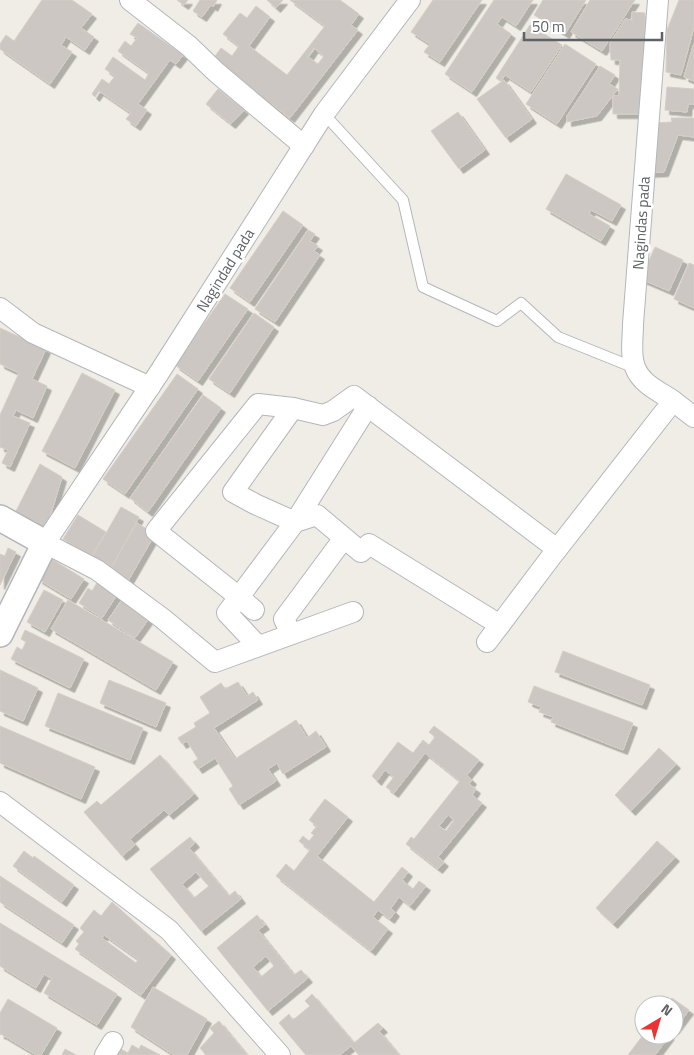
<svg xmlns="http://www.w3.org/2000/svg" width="694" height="1055" font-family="'Titillium Web',sans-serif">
  <defs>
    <filter id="shadow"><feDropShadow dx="4.5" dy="4.5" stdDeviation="0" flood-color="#0004"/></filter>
  </defs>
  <rect width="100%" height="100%" fill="#f0ede6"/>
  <g fill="#ccc7c3" stroke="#d5cec4" fill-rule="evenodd" filter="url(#shadow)">
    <polygon points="42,0 72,0 92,14 81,28 94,37 85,50 66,37 61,45 72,52 50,84 0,49 0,44 6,35 14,41"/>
    <polygon points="177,0 188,0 184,5"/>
    <polygon points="200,0 217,0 213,7 211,5 202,17 193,11"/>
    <polygon points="267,0 283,0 276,8"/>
    <path d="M 290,0 L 340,0 L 359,14 L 351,25 L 358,30 L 290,118 L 213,59 L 221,48 L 232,56 L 239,46 L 223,34 L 240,13 L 247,18 L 256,6 L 270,17 L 249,46 L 287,75 L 325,26 ZM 314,48 L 324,56 L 318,64 L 308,57 Z"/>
    <polygon points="433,0 482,0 440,62 424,52 430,44 411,32"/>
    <polygon points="494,0 533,0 516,26 502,17 497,24 511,34 472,92 445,74"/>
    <polygon points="543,0 586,0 565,34 534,15"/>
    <polygon points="590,0 635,0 602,51 571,32"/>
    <polygon points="679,0 694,0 694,27 681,75 666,72 667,30"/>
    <polygon points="632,12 645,13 644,114 613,114 613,96 619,96 620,60 611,60 610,43 625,19 632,20"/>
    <polygon points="138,23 183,55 176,64 170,60 138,104 147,110 136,126 126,119 131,113 99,91 95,97 92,94 102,79 109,84 115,76 105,69 113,57 145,80 149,73 118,51 125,41 131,46 137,38 130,34"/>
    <polygon points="530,25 562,45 531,92 505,75 500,81 496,78"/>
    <polygon points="694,43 694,81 684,77"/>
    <polygon points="565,44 596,64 557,124 526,104"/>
    <polygon points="600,66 615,75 609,84 618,89 597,116 567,122 567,116"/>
    <polygon points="504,80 532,119 506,138 477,99"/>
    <polygon points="667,87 694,89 694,104 688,104 687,112 665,110"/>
    <polygon points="218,89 244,110 231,124 206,104"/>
    <polygon points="458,112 485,150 459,169 431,131"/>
    <polygon points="671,118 694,118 694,137 678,135 664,172 648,173 652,123 672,122"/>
    <polygon points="566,174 621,205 612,221 591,210 589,214 610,226 601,241 546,209"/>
    <polygon points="283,211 303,225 250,302 230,288"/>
    <polygon points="308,230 315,234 310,241 318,246 314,251 320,255 275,322 255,309"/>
    <polygon points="655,247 683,260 669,291 641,279"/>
    <polygon points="689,263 694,265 694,308 674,299"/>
    <polygon points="225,294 248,309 198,381 175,365"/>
    <polygon points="254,313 274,327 230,393 209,379"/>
    <polygon points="0,328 46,349 32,379 47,386 33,418 16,410 13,416 30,423 10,467 2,463 8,450 0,447 0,415 19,373 0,364"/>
    <polygon points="82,373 115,390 75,468 42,451"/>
    <polygon points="177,374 198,389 125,494 103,479"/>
    <polygon points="203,395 221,408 148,512 130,498"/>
    <polygon points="40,464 62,477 45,533 13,517"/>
    <polygon points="121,507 139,517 112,566 93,556"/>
    <polygon points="78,515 106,532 91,556 63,539"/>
    <polygon points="137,523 155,534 128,581 110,570"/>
    <polygon points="8,548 16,552 0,585 0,554 5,556"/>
    <polygon points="50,558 84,579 71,599 38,579"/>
    <polygon points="100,578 120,590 102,618 79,603 88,588 92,591"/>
    <polygon points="44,590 63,600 45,632 27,622"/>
    <polygon points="126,594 153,613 135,638 108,620"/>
    <polygon points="68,600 173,662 156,690 51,629"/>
    <polygon points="25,630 84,659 70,688 11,659 17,647 22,650 26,642 21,639"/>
    <polygon points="563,651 650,685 642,705 555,672"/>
    <polygon points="0,670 38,688 23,721 0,711"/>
    <polygon points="109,680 166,703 156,727 100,703"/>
    <polygon points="238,682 247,696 253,692 258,700 214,728 235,759 296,720 307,738 316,731 326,747 283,774 277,763 268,769 276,781 239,805 229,789 233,786 215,758 198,769 193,762 198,759 187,741 182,744 178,738 196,727 194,723 210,713 200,697 221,683 225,689"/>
    <polygon points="534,686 633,723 623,750 551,722 553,717 539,712 541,707 528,702"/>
    <polygon points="58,693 143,728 130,760 45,726"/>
    <polygon points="0,726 95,767 81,799 0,763"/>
    <path d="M 434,726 L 479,760 L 467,775 L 472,780 L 469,784 L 476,789 L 472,795 L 482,803 L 438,857 L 444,862 L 438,869 L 406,844 L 411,837 L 414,839 L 460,781 L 425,753 L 394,793 L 386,787 L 394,777 L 385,770 L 377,781 L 372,776 L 398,742 L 413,753 L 423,740 L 429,745 L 435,737 L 429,732 ZM 448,815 L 454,820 L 446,831 L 439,826 Z"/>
    <polygon points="659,748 676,764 631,811 615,795"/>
    <polygon points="160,755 194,794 169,815 164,810 130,839 135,845 122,856 84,812 97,801 101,805"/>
    <polygon points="325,799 348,817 317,856 374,902 402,867 408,872 402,880 413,889 419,881 426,886 410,906 399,897 391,908 395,912 390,919 378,910 373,917 388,929 371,951 276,876 286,864 294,871 310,850 299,841 303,836 309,841 314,835 311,833 317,826 309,820"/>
    <path d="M 190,837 L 195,843 L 189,848 L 229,896 L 235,891 L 241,899 L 201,931 L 150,869 ZM 196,872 L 209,886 L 194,898 L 182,884 Z"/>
    <polygon points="657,841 675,857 613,924 596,908"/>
    <polygon points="24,851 33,858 34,856 74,885 62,902 13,866"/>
    <polygon points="0,876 74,925 62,943 0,902"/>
    <path d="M 112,902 L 171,955 L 141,995 L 75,949 L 79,944 L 76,941 L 84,932 L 80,928 L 94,910 L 101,916 ZM 104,935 L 138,959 L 136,963 L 102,938 Z"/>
    <path d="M 257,915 L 265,925 L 258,930 L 294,975 L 301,970 L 308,978 L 268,1011 L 217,948 ZM 266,956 L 274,966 L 261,977 L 253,967 Z"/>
    <polygon points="0,923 117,994 97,1025 44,993 52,979 44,974 36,988 0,966"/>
    <polygon points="153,987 207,1019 187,1055 174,1055 131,1027"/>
    <polygon points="312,994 354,1043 378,1023 383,1028 379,1031 399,1055 359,1055 351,1046 340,1055 306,1055 279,1023 289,1014 293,1020 310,1006 305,1001"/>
    <polygon points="672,998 689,1010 674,1030 674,1005 666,1005"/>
    <polygon points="8,999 57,1028 41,1055 36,1055 1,1034 0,1035 0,1013"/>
    <polygon points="219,1021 247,1055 206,1055 200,1048 214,1033 210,1028"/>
    <polygon points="644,1034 644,1035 670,1035 655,1055 628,1055"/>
    <polygon points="132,1045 139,1049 141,1045 160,1055 116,1055 119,1048 128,1053"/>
    <polygon points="65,1049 76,1055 62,1055"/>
  </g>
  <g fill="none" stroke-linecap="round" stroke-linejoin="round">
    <defs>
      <polyline id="service" points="324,114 403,200 423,287 497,321 521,303 558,337 635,368"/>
      <g id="minor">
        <polyline points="130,0 189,46 216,72 304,146"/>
        <path d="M 658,0 L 633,324 C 633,338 630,355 635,367 C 641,384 659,391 672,400 C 680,406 687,412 694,417"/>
        <polyline points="0,308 33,333 150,387"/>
        <polyline points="293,408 233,492 255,504 295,522 317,515 361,552 369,544 500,625"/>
        <polyline points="254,610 239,597 156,531 258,404 293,408 323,415 333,411 354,396 557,549"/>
        <polyline points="353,612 215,662 162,618 97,570 45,543 159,373 324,114 410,0"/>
        <polyline points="291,634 284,619 344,538"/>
        <polyline points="487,642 551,557 673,401"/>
        <polyline points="258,646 227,613 295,522 368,406"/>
        <polyline points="0,802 169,930 280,1055"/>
        <polyline points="105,1055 113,1042"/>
      </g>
      <polyline id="tertiary" points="0,518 45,543 0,634"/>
    </defs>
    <use href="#service" stroke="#b3b7bb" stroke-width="12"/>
    <use href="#minor" stroke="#b3b7bb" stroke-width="22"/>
    <use href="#tertiary" stroke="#b3b7bb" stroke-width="28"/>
    <use href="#service" stroke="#fff" stroke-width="10"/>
    <use href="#minor" stroke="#fff" stroke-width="20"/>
    <use href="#tertiary" stroke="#fff" stroke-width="25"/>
  </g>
  <g text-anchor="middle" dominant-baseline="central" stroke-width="5" stroke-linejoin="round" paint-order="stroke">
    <g font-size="15" fill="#5e6266" stroke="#fff">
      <text transform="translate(641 223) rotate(-86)">Nagindas pada</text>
      <text transform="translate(225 270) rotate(-58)">Nagindad pada</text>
    </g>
  </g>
  <g transform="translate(659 1020) rotate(38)"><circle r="24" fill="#ffffff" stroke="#bfc0c2"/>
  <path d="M0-4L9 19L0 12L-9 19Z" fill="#e93335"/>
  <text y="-8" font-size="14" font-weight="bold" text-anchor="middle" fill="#5e6266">N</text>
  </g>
  <path d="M524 32v8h138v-8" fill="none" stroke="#5e6266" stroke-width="2.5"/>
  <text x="532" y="32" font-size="15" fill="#5e6266" stroke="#ffffff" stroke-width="4" paint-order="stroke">50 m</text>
</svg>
